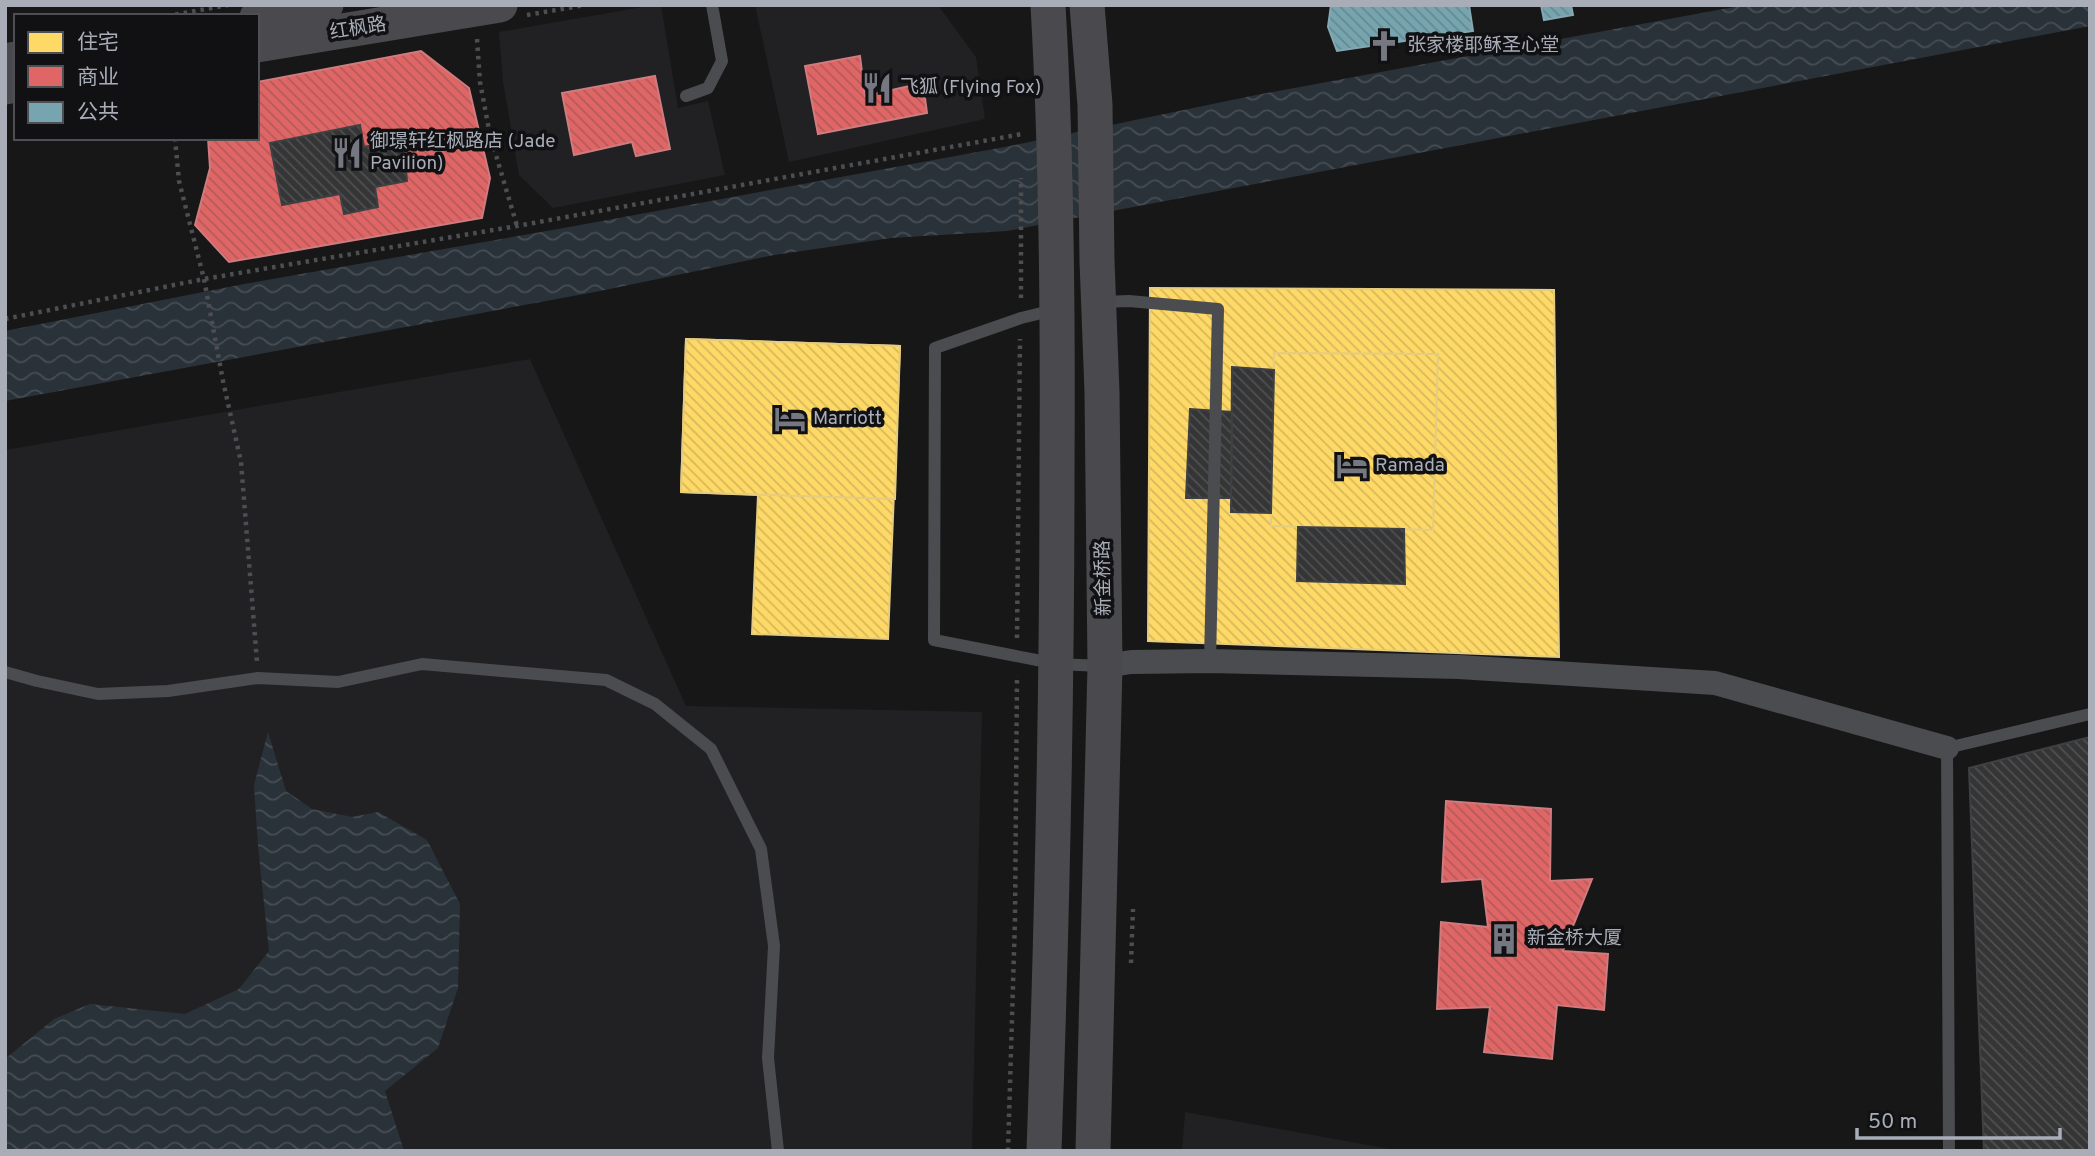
<svg xmlns="http://www.w3.org/2000/svg" width="2095" height="1156" font-family="Overpass,'Noto Sans SC',sans-serif">
  <defs>
    <pattern id="water-waves" width="16" height="10" patternUnits="userSpaceOnUse" patternTransform="scale(1.75)"><rect width="16" height="10" fill="#2a3239"/><path d="M0 5q4-4 8 0t8 0" fill="none" stroke="#464d54"/></pattern>
    <pattern id="homes-back-hatch" width="6" height="6" patternUnits="userSpaceOnUse" patternTransform="scale(1.75)"><rect width="6" height="6" fill="#ffd966"/><path d="M-1 5l2 2M0 0l6 6M5-1l2 2" fill="none" stroke="#d6b85d"/></pattern>
    <pattern id="shops-back-hatch" width="6" height="6" patternUnits="userSpaceOnUse" patternTransform="scale(1.75)"><rect width="6" height="6" fill="#e06666"/><path d="M-1 5l2 2M0 0l6 6M5-1l2 2" fill="none" stroke="#b45a5a"/></pattern>
    <pattern id="public-back-hatch" width="6" height="6" patternUnits="userSpaceOnUse" patternTransform="scale(1.75)"><rect width="6" height="6" fill="#76a5af"/><path d="M-1 5l2 2M0 0l6 6M5-1l2 2" fill="none" stroke="#658991"/></pattern>
    <pattern id="building-back-hatch" width="6" height="6" patternUnits="userSpaceOnUse" patternTransform="scale(1.75)"><rect width="6" height="6" fill="#353536"/><path d="M-1 5l2 2M0 0l6 6M5-1l2 2" fill="none" stroke="#4f5051"/></pattern>
  </defs>
  <rect width="100%" height="100%" fill="#171717"/>
  <g fill="#212123">
    <polygon points="654,5 661,5 678,108 708,101 725,175 553,208 519,175 503,82 499,32"/>
    <polygon points="755,5 938,5 976,57 985,119 789,162"/>
    <polygon points="530,359 686,706 982,712 972,1151 5,1151 5,450"/>
    <polygon points="1185,1112 1401,1151 1182,1151"/>
  </g>
  <g fill="url(#water-waves)">
    <polygon points="1745,5 2090,5 2090,26 1007,231 891,238 774,255 595,292 5,401 5,331 244,284 575,226 1010,146 1256,95"/>
    <polygon points="268,732 286,791 312,809 352,817 378,812 427,840 460,904 458,988 438,1048 385,1091 404,1151 5,1151 5,1059 54,1019 90,1004 185,1014 239,989 269,951 258,846 254,785"/>
  </g>
  <g fill="url(#homes-back-hatch)" stroke="#e5cc7f" stroke-width="2">
    <polygon points="1150,288 1554,290 1559,657 1148,641"/>
    <polygon points="686,339 900,346 888,639 752,634 758,495 681,492"/>
    <polygon points="686,339 900,346 895,499 681,492"/>
    <polygon points="1274,353 1438,354 1433,530 1271,526"/>
  </g>
  <g fill="url(#shops-back-hatch)" stroke="#cf7b7f" stroke-width="2">
    <polygon points="421,51 469,88 490,178 482,218 229,262 195,225 210,168 208,138 257,138 257,82"/>
    <polygon points="860,56 865,96 923,83 927,113 818,134 805,66"/>
    <polygon points="655,76 670,149 636,156 632,142 574,155 562,93"/>
    <polygon points="1446,801 1551,809 1550,881 1592,879 1563,951 1608,954 1604,1010 1557,1005 1552,1059 1484,1052 1490,1007 1437,1009 1441,922 1488,927 1482,879 1442,882"/>
  </g>
  <g fill="url(#public-back-hatch)" stroke="#85a7b2" stroke-width="2">
    <polygon points="1331,5 1469,5 1473,31 1337,51 1328,27"/>
    <polygon points="1541,5 1571,5 1573,15 1544,20"/>
  </g>
  <g fill="url(#building-back-hatch)" stroke="#3f4043" stroke-width="2">
    <polygon points="360,125 364,147 403,140 407,181 375,187 378,207 344,214 340,194 282,205 270,143"/>
    <polygon points="1232,367 1274,370 1271,513 1231,512"/>
    <polygon points="1190,409 1232,412 1231,498 1186,498"/>
    <polygon points="1298,527 1404,529 1405,584 1297,581"/>
    <polygon points="2090,737 2090,1151 1984,1151 1969,768"/>
  </g>
  <g fill="none" stroke-linecap="round" stroke-linejoin="round">
    <g stroke="#4d4e52" stroke-width="4.5" stroke-dasharray="3.5 5" stroke-linecap="butt">
      <polyline points="527,15 585,5"/>
      <polyline points="167,16 228,5"/>
      <polyline points="477,39 480,82 490,135 517,226"/>
      <polyline points="175,138 179,181 204,279 223,381 241,462 257,662"/>
      <polyline points="1021,298 1021,178"/>
      <polyline points="5,319 204,279 517,226 1022,134"/>
      <polyline points="1017,638 1020,339"/>
      <polyline points="1131,963 1133,909"/>
      <polyline points="1008,1151 1015,919 1017,675"/>
    </g>
    <g stroke="#4b4c50" stroke-width="12">
      <polyline points="686,96 708,88 722,61 712,5"/>
      <polyline points="1102,302 1129,301 1218,309 1210,661"/>
      <polyline points="1054,310 1021,318 935,348 934,640 1057,664 1102,666"/>
      <polyline points="5,672 37,681 98,694 168,691 258,678 338,682 422,664 606,680 655,704 711,749 761,849 774,946 768,1058 778,1151"/>
      <polyline points="1949,1151 1947,748 2090,714"/>
    </g>
    <polyline stroke="#4b4c50" stroke-width="24" points="1105,666 1131,662 1210,661 1459,667 1715,683 1947,748"/>
    <g stroke="#4a4a4e" stroke-width="35">
      <polyline points="1087,5 1095,105 1097,261 1102,392 1105,666 1093,1151"/>
      <polyline points="257,17 326,5"/>
      <polyline points="257,45 500,5"/>
      <polyline points="5,61 16,59"/>
      <polyline points="5,87 16,85"/>
      <path d="M 1044,1151 C 1052,924 1057,698 1057,471 C 1058,316 1057,161 1048,5"/>
    </g>
  </g>
  <defs>
    <symbol id="church-bare" viewBox="-9 -9 18 18"><path d="M-1.2-6h2.4v3.5h3.3v2.4h-3.3V6h-2.4V-.1h-3.3v-2.4h3.3Z" fill="#757880" stroke="#111113" stroke-width="2.5" paint-order="stroke"/></symbol>
    <symbol id="restaurant-bare" viewBox="-9 -9 18 18"><path d="M-5-6h1v4h1v-4h1v4h1v-4h1v5L-1.5 .5V6h-2V.5L-5-1ZM5-6V6H3V1.5H1.5Q1.5-4 5-6Z" fill="#757880" stroke="#111113" stroke-width="2.5" paint-order="stroke"/></symbol>
    <symbol id="hotel-bare" viewBox="-9 -9 18 18"><path d="M-6-4.5h1.5V1H6V5H4.5V3h-9V5H-6ZM-4 0a1.8 1.8 0 1 1 3.6 0ZM.5 0V-2.5h3Q6-2.5 6 0Z" fill="#757880" stroke="#111113" stroke-width="2.5" paint-order="stroke"/></symbol>
    <symbol id="building-bare" viewBox="-9 -9 18 18"><path d="M-4-6H4V6H1V3H-1V6H-4ZM-2.5-4.3h1.7v1.8h-1.7ZM.8-4.3h1.7v1.8H.8ZM-2.5-1h1.7V.8h-1.7ZM.8-1h1.7V.8H.8Z" fill="#757880" stroke="#111113" stroke-width="2.5" paint-order="stroke"/></symbol>
  </defs>
  <g fill-rule="evenodd">
    <use href="#church-bare" x="1362" y="24" width="44" height="44"/>
    <use href="#restaurant-bare" x="855" y="66" width="44" height="44"/>
    <use href="#restaurant-bare" x="325" y="131" width="44" height="44"/>
    <use href="#hotel-bare" x="768" y="397" width="44" height="44"/>
    <use href="#hotel-bare" x="1330" y="444" width="44" height="44"/>
    <use href="#building-bare" x="1482" y="917" width="44" height="44"/>
  </g>
  <g text-anchor="middle" dominant-baseline="central" stroke-width="7" stroke-linejoin="round" paint-order="stroke">
    <g font-size="19" fill="#a8adb8" stroke="#111113">
      <text transform="translate(358 29) rotate(-9)">红枫路</text>
      <text transform="translate(1104 578) rotate(-91)">新金桥路</text>
    </g>
    <g font-size="19" fill="#a8adb8" stroke="#111113" text-anchor="start">
      <text x="1407" y="46">张家楼耶稣圣心堂</text>
      <text x="900" y="88">飞狐 (Flying Fox)</text>
      <text x="370" y="142">御璟轩红枫路店 (Jade<tspan x="370" dy="22">Pavilion)</tspan></text>
      <text x="813" y="419">Marriott</text>
      <text x="1375" y="466">Ramada</text>
      <text x="1527" y="939">新金桥大厦</text>
    </g>
  </g>
  <rect width="2095" height="1156" fill="none" stroke="#a8adb8" stroke-width="14"/>
  <rect x="14" y="14" width="245" height="126" fill="#111113" stroke="#4d4f55" stroke-width="2"/>
  <rect x="28" y="32" width="35" height="21" fill="#ffd966" stroke="#4d4f55" stroke-width="2"/>
  <text x="77" y="49" font-size="21" fill="#a8adb8">住宅</text>
  <rect x="28" y="66" width="35" height="21" fill="#e06666" stroke="#4d4f55" stroke-width="2"/>
  <text x="77" y="84" font-size="21" fill="#a8adb8">商业</text>
  <rect x="28" y="102" width="35" height="21" fill="#76a5af" stroke="#4d4f55" stroke-width="2"/>
  <text x="77" y="119" font-size="21" fill="#a8adb8">公共</text>
  <path d="M1857 1128v10h203v-10" fill="none" stroke="#a8adb8" stroke-width="3.5"/>
  <text x="1868" y="1128" font-size="21" fill="#a8adb8" stroke="#111113" stroke-width="5" paint-order="stroke">50 m</text>
</svg>
